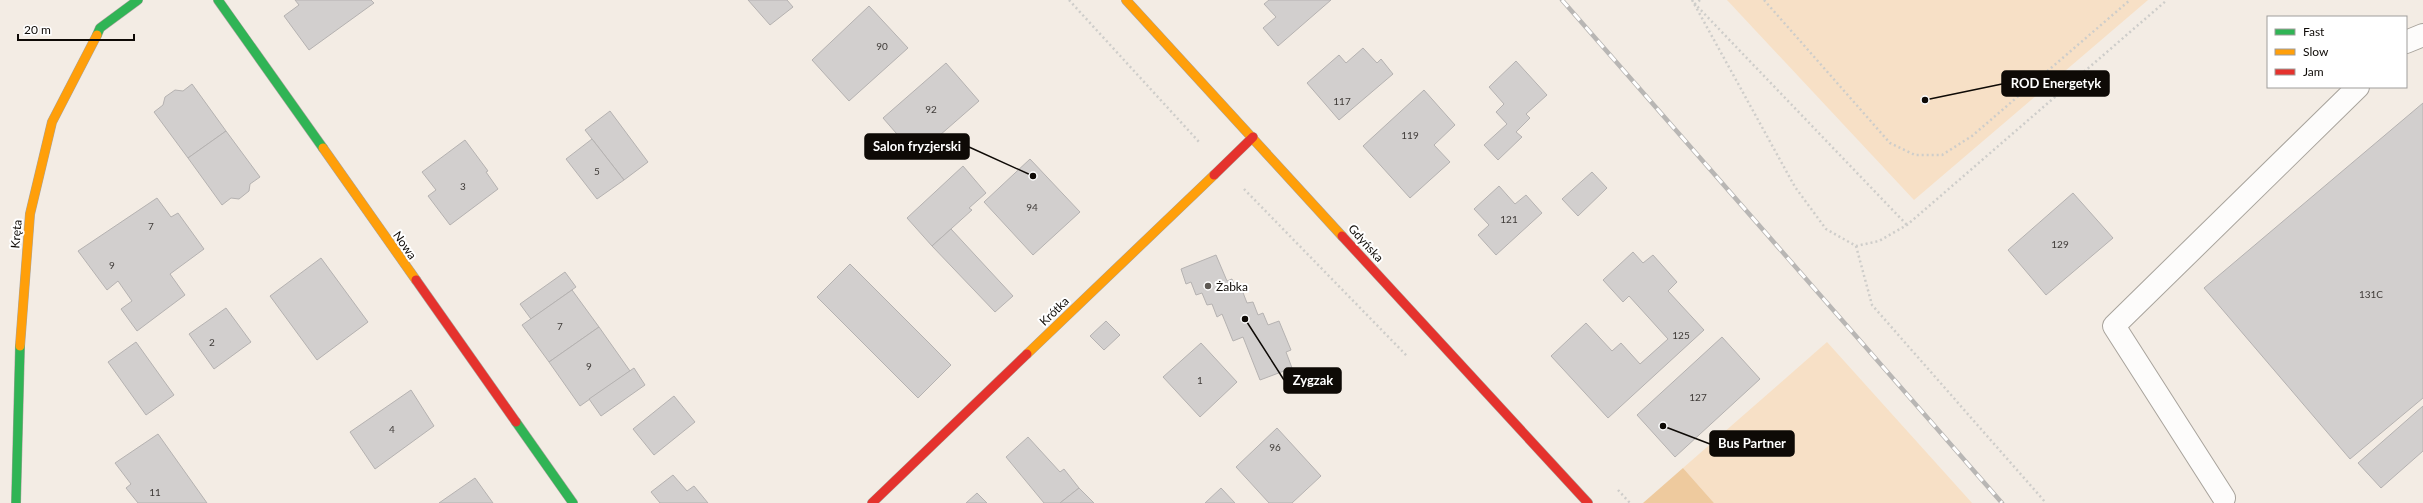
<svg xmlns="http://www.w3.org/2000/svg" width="2423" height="503" font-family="Lato,sans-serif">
  <rect width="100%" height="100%" fill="#f3ece4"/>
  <g fill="#f7e0c6">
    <polygon points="1727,0 2148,0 1914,200"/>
    <polygon points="1827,342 1972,503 1714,503 1683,468"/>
  </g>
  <polygon fill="#eeca9e" points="1683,468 1714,503 1643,503"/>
  <g fill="#d2cfce" stroke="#b5b2b1">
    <polygon points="295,0 371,0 374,3 309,50 284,16 299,5"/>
    <polygon points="748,0 787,0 793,7 770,25"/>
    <polygon points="1269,0 1331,0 1278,46 1263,28 1276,17 1264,4"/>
    <polygon points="869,6 908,48 849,101 812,60"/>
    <polygon points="1363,48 1377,63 1381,59 1393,74 1339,120 1307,83 1339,55 1346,63"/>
    <polygon points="1516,61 1547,95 1526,114 1530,118 1516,132 1522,137 1498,160 1484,145 1507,124 1496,112 1504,104 1489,87"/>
    <polygon points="946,63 979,101 916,156 883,118"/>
    <polygon points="192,84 226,131 188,158 154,112 163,105 165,97 175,90 183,91"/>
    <polygon points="1424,90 1455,125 1434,145 1450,162 1410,198 1363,146"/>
    <polygon points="2423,103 2423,398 2350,459 2204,288"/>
    <polygon points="610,111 648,162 624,180 585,130"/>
    <polygon points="226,131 260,177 250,184 249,191 239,199 231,198 222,205 188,158"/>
    <polygon points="592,139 624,180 597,199 566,159"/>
    <polygon points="465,140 488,171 486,172 498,189 450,225 428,196 436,190 422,172"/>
    <polygon points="1030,159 1080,212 1033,255 984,202"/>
    <polygon points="963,166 986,193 969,208 972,210 932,246 907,218"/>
    <polygon points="1592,172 1607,188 1578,216 1562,199"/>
    <polygon points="1499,186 1515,204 1526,195 1542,213 1496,255 1478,235 1489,225 1474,209"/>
    <polygon points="2073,193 2113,238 2046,295 2008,250"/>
    <polygon points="157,198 171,217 178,213 204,249 170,274 185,295 137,331 121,309 132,301 118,281 107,290 78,251"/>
    <polygon points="951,229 1013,296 995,312 932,246"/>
    <polygon points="1633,252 1643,263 1653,255 1677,282 1668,291 1704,330 1608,418 1551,356 1586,323 1612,351 1621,343 1640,364 1668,339 1629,296 1623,302 1603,280"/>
    <polygon points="1216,255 1227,281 1232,279 1237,293 1242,290 1247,303 1253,302 1258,315 1263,313 1268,325 1279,321 1291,350 1286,352 1292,368 1260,380 1243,337 1233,341 1222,314 1217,317 1212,304 1207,305 1202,293 1196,295 1191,282 1186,284 1181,269"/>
    <polygon points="321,258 368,322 317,360 270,296"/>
    <polygon points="850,264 951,365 918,398 817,297"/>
    <polygon points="565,272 576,287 531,319 520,304"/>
    <polygon points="572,290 599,327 549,362 522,325"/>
    <polygon points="226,308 251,342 214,369 189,334"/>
    <polygon points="1106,321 1120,335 1104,350 1090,336"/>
    <polygon points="599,327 630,371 580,406 549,362"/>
    <polygon points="1722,337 1760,379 1675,457 1637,415"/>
    <polygon points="136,342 174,395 146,415 108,362"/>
    <polygon points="1201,343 1237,382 1200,417 1163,377"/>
    <polygon points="634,368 645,385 601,416 589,399"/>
    <polygon points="411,390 434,426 375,469 350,432"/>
    <polygon points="674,396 695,422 654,455 633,429"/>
    <polygon points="2423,406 2423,451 2381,488 2358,463"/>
    <polygon points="1277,428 1321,476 1292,503 1269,503 1236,467"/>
    <polygon points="158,434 207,503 138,503 126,488 131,484 115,463"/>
    <polygon points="1028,437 1060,472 1064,469 1079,488 1060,503 1044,503 1006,457"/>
    <polygon points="673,475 687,491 694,486 708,503 660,503 651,492"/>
    <polygon points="475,478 493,503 439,503"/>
    <polygon points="1079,488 1094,503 1060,503"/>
    <polygon points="1221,488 1235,503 1205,503"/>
    <polygon points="977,493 987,503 966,503"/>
  </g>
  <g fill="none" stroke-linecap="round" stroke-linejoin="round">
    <defs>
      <g id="lane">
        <polyline points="2406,42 2423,35"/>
        <polyline points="2224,498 2114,326 2358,87"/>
      </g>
      <g id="fast">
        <polyline points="218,0 323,148"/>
        <polyline points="97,35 100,28 138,0"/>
        <polyline points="516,422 573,503"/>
        <polyline points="16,503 20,346"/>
      </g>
      <g id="slow">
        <polyline points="1126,0 1342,236"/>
        <polyline points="323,148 416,280"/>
        <polyline points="20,346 30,214 52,122 97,35"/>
        <polyline points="1027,354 1214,175"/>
      </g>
      <g id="jam">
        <polyline points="1214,175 1253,137"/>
        <polyline points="1342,236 1588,503"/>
        <polyline points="416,280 516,422"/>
        <polyline points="872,503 1027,354"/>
      </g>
    </defs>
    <use href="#lane" stroke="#a8a39c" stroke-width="24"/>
    <use href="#fast" stroke="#a8a39c" stroke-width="10"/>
    <use href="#slow" stroke="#a8a39c" stroke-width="10"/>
    <use href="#jam" stroke="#a8a39c" stroke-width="10"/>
    <g stroke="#cecdca" stroke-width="2.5" stroke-dasharray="2 3" stroke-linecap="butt">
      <polyline points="1069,0 1200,143"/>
      <polyline points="1692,0 1795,187 1826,229 1856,246 1879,241 1907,225 2167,0"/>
      <polyline points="1700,0 1695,4 1907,225"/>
      <polyline points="1764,0 1890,143 1915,155 1942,155 1972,136 2130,0"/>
      <polyline points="1244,189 1408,357"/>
      <polyline points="1856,246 1872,305 2046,503"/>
      <polyline points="1618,490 1630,503"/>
    </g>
    <use href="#lane" stroke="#fdfcfb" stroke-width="22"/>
    <use href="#fast" stroke="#30b455" stroke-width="9"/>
    <use href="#slow" stroke="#ff9f0a" stroke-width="9"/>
    <use href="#jam" stroke="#e5322d" stroke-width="9"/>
    <defs>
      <polyline id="rail" points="1562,0 2002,503"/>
    </defs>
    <use href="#rail" stroke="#b8b6b4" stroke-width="4.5"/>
    <use href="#rail" stroke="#fff" stroke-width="3" stroke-dasharray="9" stroke-linecap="butt"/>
  </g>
  <circle fill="#5e5954" stroke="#fff" stroke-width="1.5" cx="1208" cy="286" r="4"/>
  <g text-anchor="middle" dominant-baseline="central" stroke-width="4" stroke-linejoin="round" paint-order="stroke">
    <g font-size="10" fill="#3f3b38">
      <text x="882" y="46">90</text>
      <text x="1342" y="101">117</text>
      <text x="931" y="109">92</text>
      <text x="1410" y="135">119</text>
      <text x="597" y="171">5</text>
      <text x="463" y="186">3</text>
      <text x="1032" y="207">94</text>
      <text x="1509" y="219">121</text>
      <text x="151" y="226">7</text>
      <text x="2060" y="244">129</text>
      <text x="112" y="265">9</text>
      <text x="2371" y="294">131C</text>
      <text x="560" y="326">7</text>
      <text x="1681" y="335">125</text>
      <text x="212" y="342">2</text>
      <text x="589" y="366">9</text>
      <text x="1200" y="380">1</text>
      <text x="1698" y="397">127</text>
      <text x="392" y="429">4</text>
      <text x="1275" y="447">96</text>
      <text x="155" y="492">11</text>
    </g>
    <g font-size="12" fill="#0e0a06" stroke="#fff">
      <text transform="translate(16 234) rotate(-85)">Kręta</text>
      <text transform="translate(1366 243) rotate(48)">Gdyńska</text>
      <text transform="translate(405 245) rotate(55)">Nowa</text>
      <text transform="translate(1054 311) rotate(-44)">Krótka</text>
    </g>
    <g font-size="12" fill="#0e0a06" stroke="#fff" text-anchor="start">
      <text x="1216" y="286">Żabka</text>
    </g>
  </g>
  <path fill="none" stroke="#0e0a06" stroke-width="1.5" d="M1925 100L2002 84M1033 176L969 147M1245 319L1284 380M1663 426L1710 444"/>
  <g fill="#0e0a06" stroke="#fff" stroke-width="1.5">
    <circle cx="1925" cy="100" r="4"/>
    <circle cx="1033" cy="176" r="4"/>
    <circle cx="1245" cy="319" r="4"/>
    <circle cx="1663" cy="426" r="4"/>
  </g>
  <g fill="#0e0a06" stroke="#0e0a06" stroke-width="1.5">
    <rect x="2002" y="71" width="107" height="25" rx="4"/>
    <rect x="865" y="134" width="104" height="25" rx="4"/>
    <rect x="1284" y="368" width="57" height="25" rx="4"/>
    <rect x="1710" y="431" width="84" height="25" rx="4"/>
  </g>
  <g font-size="13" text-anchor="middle" font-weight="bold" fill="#fff">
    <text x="2056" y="88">ROD Energetyk</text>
    <text x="917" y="151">Salon fryzjerski</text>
    <text x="1313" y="385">Zygzak</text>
    <text x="1752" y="448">Bus Partner</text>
  </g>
  <rect x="2267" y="16" width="140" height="72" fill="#ffffff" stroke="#9f9d9b"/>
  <rect x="2275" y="29" width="20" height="6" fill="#30b455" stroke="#9f9d9b"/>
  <text x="2303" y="36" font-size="12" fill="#0e0a06">Fast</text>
  <rect x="2275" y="49" width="20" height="6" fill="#ff9f0a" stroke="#9f9d9b"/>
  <text x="2303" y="56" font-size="12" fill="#0e0a06">Slow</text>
  <rect x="2275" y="69" width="20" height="6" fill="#e5322d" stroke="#9f9d9b"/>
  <text x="2303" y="76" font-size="12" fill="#0e0a06">Jam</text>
  <path d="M18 34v6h116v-6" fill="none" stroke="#0e0a06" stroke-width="2"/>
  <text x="24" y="34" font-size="12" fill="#0e0a06" stroke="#ffffff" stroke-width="3" paint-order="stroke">20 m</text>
</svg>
